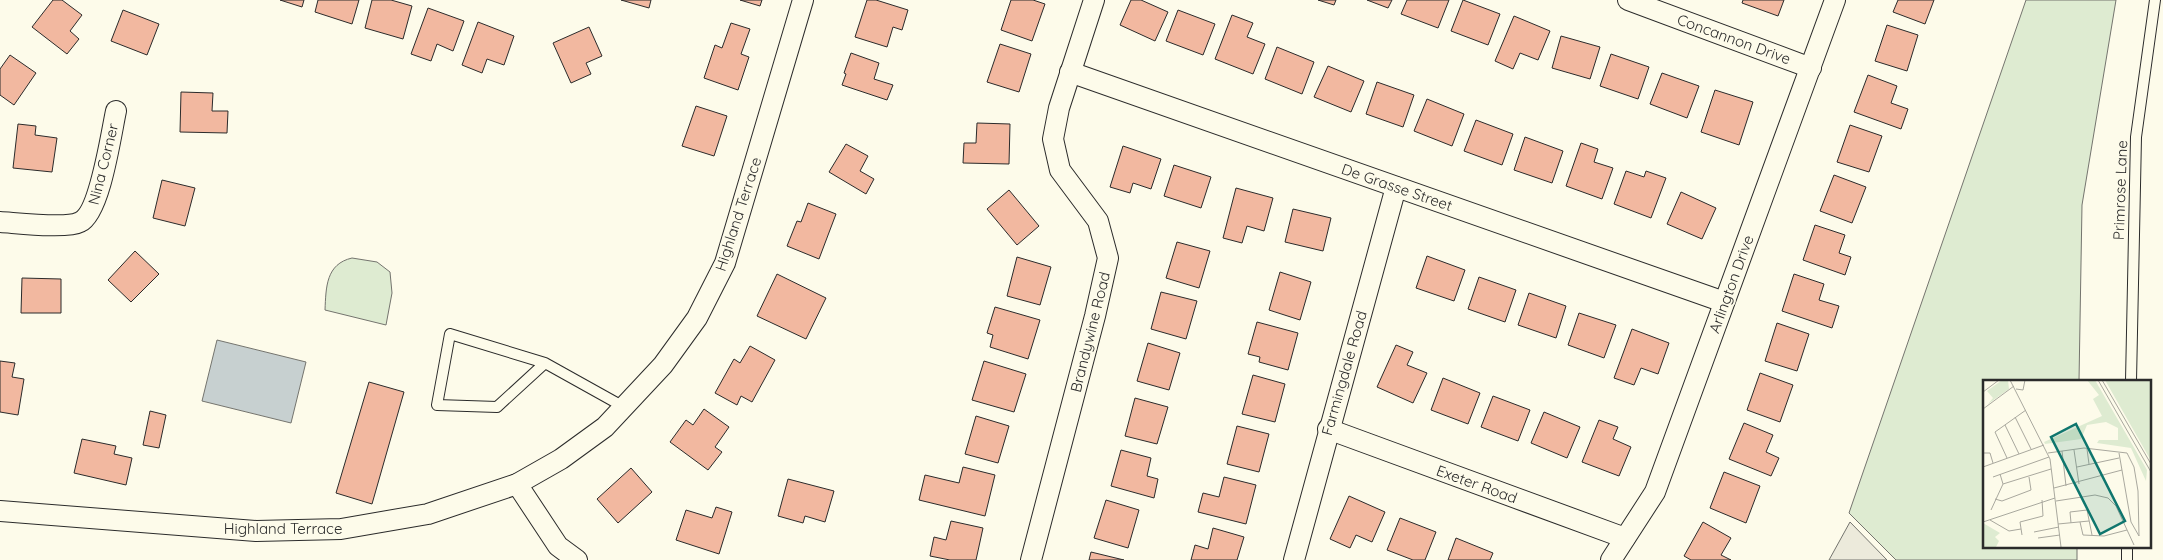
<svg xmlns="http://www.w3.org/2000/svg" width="2163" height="560" font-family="Quicksand,sans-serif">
  <rect width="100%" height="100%" fill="#fdfbea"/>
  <g fill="#deebd1" stroke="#74746e">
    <polygon points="2026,0 2116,0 2082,205 2079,381 1984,381 1984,546 2077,546 2077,560 1896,560 1849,513"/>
    <path d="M 352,258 L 377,262 L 390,272 L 392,293 L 386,325 L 325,310 C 326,287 326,264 352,258 Z"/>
  </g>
  <polygon fill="#eceadb" stroke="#74746e" points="1850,522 1887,560 1829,560"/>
  <polygon fill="#c7d0d0" stroke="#74746e" points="217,340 306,362 291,423 202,401"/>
  <g fill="#f2b8a0" stroke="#2b2b2b">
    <polygon points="53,0 62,0 82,15 70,31 79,39 67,54 32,27"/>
    <polygon points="280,0 304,0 302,7"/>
    <polygon points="318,0 359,0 352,24 315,12"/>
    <polygon points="372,0 391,0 412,6 403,39 365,28"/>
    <polygon points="621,0 651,0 649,8"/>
    <polygon points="740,0 762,0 760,6"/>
    <polygon points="867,0 876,0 908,10 902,30 893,27 887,47 855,37"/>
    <polygon points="1011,0 1033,0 1045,4 1032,41 1001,30"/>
    <polygon points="1131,0 1141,0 1168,12 1155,41 1120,25"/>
    <polygon points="1318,0 1336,0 1334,5"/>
    <polygon points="1367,0 1392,0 1388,8"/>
    <polygon points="1407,0 1449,0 1438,28 1401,14"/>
    <polygon points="1463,0 1500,14 1488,45 1451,31"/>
    <polygon points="1743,0 1784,0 1778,16 1742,3"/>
    <polygon points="1898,0 1934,0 1925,24 1893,12"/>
    <polygon points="428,8 464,21 453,51 437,44 431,61 411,54"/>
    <polygon points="123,10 159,24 147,55 111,41"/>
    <polygon points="1178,10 1215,24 1203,55 1166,41"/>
    <polygon points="1232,15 1253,23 1247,37 1265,44 1253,74 1215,59"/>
    <polygon points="1514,16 1550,31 1538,60 1520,53 1513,69 1495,61"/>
    <polygon points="478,22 514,36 504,65 487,59 482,73 462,65"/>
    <polygon points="731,23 750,29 741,54 749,57 738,90 704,78 715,45 722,48"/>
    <polygon points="1887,25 1918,35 1907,71 1875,61"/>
    <polygon points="589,27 602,56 586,63 591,74 571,83 553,43"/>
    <polygon points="1561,36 1600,47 1590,79 1552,68"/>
    <polygon points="1000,44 1031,54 1019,92 987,82"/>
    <polygon points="1277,47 1314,62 1302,94 1265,79"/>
    <polygon points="851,53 879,63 874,79 893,85 887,100 842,85 846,74 844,73"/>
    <polygon points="1611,54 1649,67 1638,99 1600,86"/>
    <polygon points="10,55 36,73 14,105 0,95 0,69"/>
    <polygon points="1328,66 1364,81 1351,112 1314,97"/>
    <polygon points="1662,73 1699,86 1687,118 1650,104"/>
    <polygon points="1868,75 1897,86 1891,103 1908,109 1901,129 1854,112"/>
    <polygon points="1377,82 1414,95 1403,127 1366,114"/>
    <polygon points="1715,90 1753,102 1739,145 1701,132"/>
    <polygon points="181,92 213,93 212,111 228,111 227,133 180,132"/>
    <polygon points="1427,99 1464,114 1452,146 1414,131"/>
    <polygon points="696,106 727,116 714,156 682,146"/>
    <polygon points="1476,120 1513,134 1502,165 1464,151"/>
    <polygon points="977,123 1010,124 1009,164 963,163 964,143 976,143"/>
    <polygon points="18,124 36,126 35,135 57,138 52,172 13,168"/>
    <polygon points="1850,125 1882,136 1869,172 1837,162"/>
    <polygon points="1525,137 1563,151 1552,183 1514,170"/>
    <polygon points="1581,143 1598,149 1594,162 1613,168 1602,199 1566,186"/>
    <polygon points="846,144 868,156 860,171 874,179 866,194 829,172"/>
    <polygon points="1123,146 1161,159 1151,189 1133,183 1130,193 1110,187"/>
    <polygon points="1174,165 1211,177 1201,208 1164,196"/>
    <polygon points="1626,171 1644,177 1646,171 1666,178 1651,218 1614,204"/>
    <polygon points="1834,175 1866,187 1852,223 1820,211"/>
    <polygon points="162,180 195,188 185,226 153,218"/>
    <polygon points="1236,188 1273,198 1264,231 1247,226 1242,243 1223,238"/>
    <polygon points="1009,190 1039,226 1017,245 987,209"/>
    <polygon points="1681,192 1716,208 1702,239 1667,224"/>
    <polygon points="808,203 836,214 819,259 787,246 797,221 801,222"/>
    <polygon points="1293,209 1331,218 1323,251 1285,242"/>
    <polygon points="1815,225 1845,235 1839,253 1851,257 1845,275 1803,260"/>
    <polygon points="1177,242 1210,251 1199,288 1166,278"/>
    <polygon points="135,251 159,274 131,302 108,280"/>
    <polygon points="1427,256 1465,270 1454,301 1416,288"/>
    <polygon points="1017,257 1051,267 1040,305 1007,296"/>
    <polygon points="1280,272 1311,282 1300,320 1269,310"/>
    <polygon points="777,274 826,298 806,339 757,316"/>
    <polygon points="1794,274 1824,284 1819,300 1839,306 1832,328 1782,311"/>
    <polygon points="1479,277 1516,290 1505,322 1468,309"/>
    <polygon points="22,278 61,279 61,313 21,313"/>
    <polygon points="1161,292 1197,301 1186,339 1151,329"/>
    <polygon points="1529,293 1566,306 1556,338 1518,325"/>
    <polygon points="995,307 1040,320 1028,359 990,347 993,335 987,333"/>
    <polygon points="1579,313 1616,325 1604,358 1568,345"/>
    <polygon points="1257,322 1298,333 1288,370 1259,362 1260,357 1248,354"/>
    <polygon points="1777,323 1809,334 1797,371 1765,361"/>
    <polygon points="1632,329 1669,343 1658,374 1641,368 1634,385 1614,378"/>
    <polygon points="1148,343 1180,353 1169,390 1137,381"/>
    <polygon points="1396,345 1413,352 1407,365 1427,373 1413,403 1377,387"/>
    <polygon points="750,346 775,360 752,402 741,396 737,405 715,393 734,359 740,363"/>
    <polygon points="0,361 15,363 12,377 24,379 18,415 0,412"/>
    <polygon points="984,361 1026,374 1014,412 972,400"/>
    <polygon points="1760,373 1793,385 1780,422 1747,410"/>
    <polygon points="1253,375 1285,384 1275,422 1242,414"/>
    <polygon points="1443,378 1480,393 1468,424 1431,410"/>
    <polygon points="369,382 404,392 372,504 336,493"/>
    <polygon points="1493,396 1530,410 1518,441 1481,427"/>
    <polygon points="1135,398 1168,407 1157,444 1125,436"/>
    <polygon points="704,409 729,427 715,447 722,452 708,470 670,442 686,420 693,425"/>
    <polygon points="150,411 166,415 159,448 143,445"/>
    <polygon points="1544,412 1580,427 1567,458 1531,443"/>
    <polygon points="976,416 1009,426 998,463 965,454"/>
    <polygon points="1599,420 1618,427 1613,439 1631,447 1619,476 1582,462"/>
    <polygon points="1744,423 1773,435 1766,452 1779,458 1771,476 1729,459"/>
    <polygon points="1237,426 1269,434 1259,472 1227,464"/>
    <polygon points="82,439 116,446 114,454 132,458 126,485 74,473"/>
    <polygon points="1121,450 1151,458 1147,476 1158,479 1154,498 1111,486"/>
    <polygon points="963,467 995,475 985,516 919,500 925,475 959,483"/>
    <polygon points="631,468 652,492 618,523 597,499"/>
    <polygon points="1724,472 1760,486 1746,523 1710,508"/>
    <polygon points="1224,477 1256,485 1246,524 1198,512 1203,493 1219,497"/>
    <polygon points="788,479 834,491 825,522 805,516 803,523 778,516"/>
    <polygon points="1349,496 1385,512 1372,542 1356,535 1350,548 1330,539"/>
    <polygon points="1106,500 1139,510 1128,548 1094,538"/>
    <polygon points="716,507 732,512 719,554 676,540 686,510 712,518"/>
    <polygon points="1400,518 1436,532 1425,560 1413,560 1387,550"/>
    <polygon points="951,521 983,528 976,560 950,560 930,556 934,537 946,540"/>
    <polygon points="1703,522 1731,538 1721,555 1731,560 1691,560 1684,556"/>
    <polygon points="1213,528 1244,537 1237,560 1191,560 1195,545 1208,549"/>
    <polygon points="1456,538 1493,553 1490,560 1448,560"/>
    <polygon points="1091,552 1124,560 1089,560"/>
  </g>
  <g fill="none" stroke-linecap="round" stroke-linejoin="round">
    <defs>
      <g id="service">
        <polyline points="545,363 497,407 437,405 450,334 545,363 624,407"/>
        <polyline points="2131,381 2136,137 2155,0"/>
        <polyline points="2127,560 2127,546"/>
      </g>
      <g id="minor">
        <polyline points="1628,0 1811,68"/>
        <polyline points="1070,72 1724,302"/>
        <path d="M 0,222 C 17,223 67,229 80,222 C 100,213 111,134 116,111"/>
        <polyline points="1328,429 1625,538"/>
        <polyline points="517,484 558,546 577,560"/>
        <polyline points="0,511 256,531 341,529 428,514 517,484 561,459 605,427 663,365 697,318 725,263 803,0"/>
        <polyline points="1031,560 1095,316 1108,258 1098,221 1060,170 1053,139 1059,108 1094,0"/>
        <polyline points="1294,560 1396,187"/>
        <polyline points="1611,560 1655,492 1835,0"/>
      </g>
    </defs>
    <use href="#service" stroke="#2b2b2b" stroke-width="12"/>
    <use href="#minor" stroke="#2b2b2b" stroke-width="22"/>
    <use href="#service" stroke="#fdfbea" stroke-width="10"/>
    <use href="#minor" stroke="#fdfbea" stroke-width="20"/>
  </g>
  <g text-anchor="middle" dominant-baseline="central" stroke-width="4" stroke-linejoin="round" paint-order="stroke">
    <g font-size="15" fill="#2b2b2b" stroke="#fdfbea">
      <text transform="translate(1734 39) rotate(20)">Concannon Drive</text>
      <text transform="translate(103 164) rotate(-76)">Nina Corner</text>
      <text transform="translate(1397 187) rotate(19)">De Grasse Street</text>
      <text transform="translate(2120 190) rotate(-88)">Primrose Lane</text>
      <text transform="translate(738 214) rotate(-72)">Highland Terrace</text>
      <text transform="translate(1731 284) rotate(-70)">Arlington Drive</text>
      <text transform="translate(1090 332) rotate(-76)">Brandywine Road</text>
      <text transform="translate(1344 373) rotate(-74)">Farmingdale Road</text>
      <text transform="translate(1477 484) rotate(20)">Exeter Road</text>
      <text x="283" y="528">Highland Terrace</text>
    </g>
  </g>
  <g transform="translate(1983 380)">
    <rect width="168" height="168" fill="#fdfbea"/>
    <path d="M 19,0 L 25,0 L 26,9 L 5,24 L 10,18 L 4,11 ZM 104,0 L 112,0 L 164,90 L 163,101 L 148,68 L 114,63 L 116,60 L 135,60 L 135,48 L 123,42 L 104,45 L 98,59 L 62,64 L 61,62 L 119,36 L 110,19 L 116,15 ZM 122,0 L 167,0 L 167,79 ZM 0,143 L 17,153 L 12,157 L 16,161 L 13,167 L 0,167 Z" fill="#deebd1"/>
    <path fill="none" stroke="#a9a89e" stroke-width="1" d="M 27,0 L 67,79 L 78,167M 115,0 L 168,92M 119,0 L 168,84M 33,9 L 40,10 L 42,0M 0,12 L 16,0M 0,29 L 31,6M 32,37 L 48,69M 22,45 L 36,74M 104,69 L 106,84M 91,70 L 96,104M 79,71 L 83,106M 0,73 L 7,73 L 10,83M 65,73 L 101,68 L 144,73 L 151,87 L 155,111 L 156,156M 136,73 L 148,142 L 156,156M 24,78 L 12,52 L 43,30M 0,87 L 61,65M 94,87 L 136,78M 10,97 L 66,77M 20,104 L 68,89M 71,108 L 139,90M 12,119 L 19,121 L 48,110 L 46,97M 73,121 L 112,115 L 125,118 L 133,126 L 151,165M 8,130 L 20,104 L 17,94M 7,140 L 26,151 L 38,149M 0,142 L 72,118M 97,142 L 100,155 L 121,156 L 144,150M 88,143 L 87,132 L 104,130 L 109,155M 75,144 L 106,141M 51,152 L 76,147M 39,155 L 37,142 L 60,136 L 59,120M 55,158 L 77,155"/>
    <path fill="#0f766e" fill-opacity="0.15" stroke="#0f766e" stroke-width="2.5" d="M 93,44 L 142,141 L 117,154 L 68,57 Z"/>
    <rect width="168" height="168" fill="none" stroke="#2b2b2b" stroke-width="2.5"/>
  </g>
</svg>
